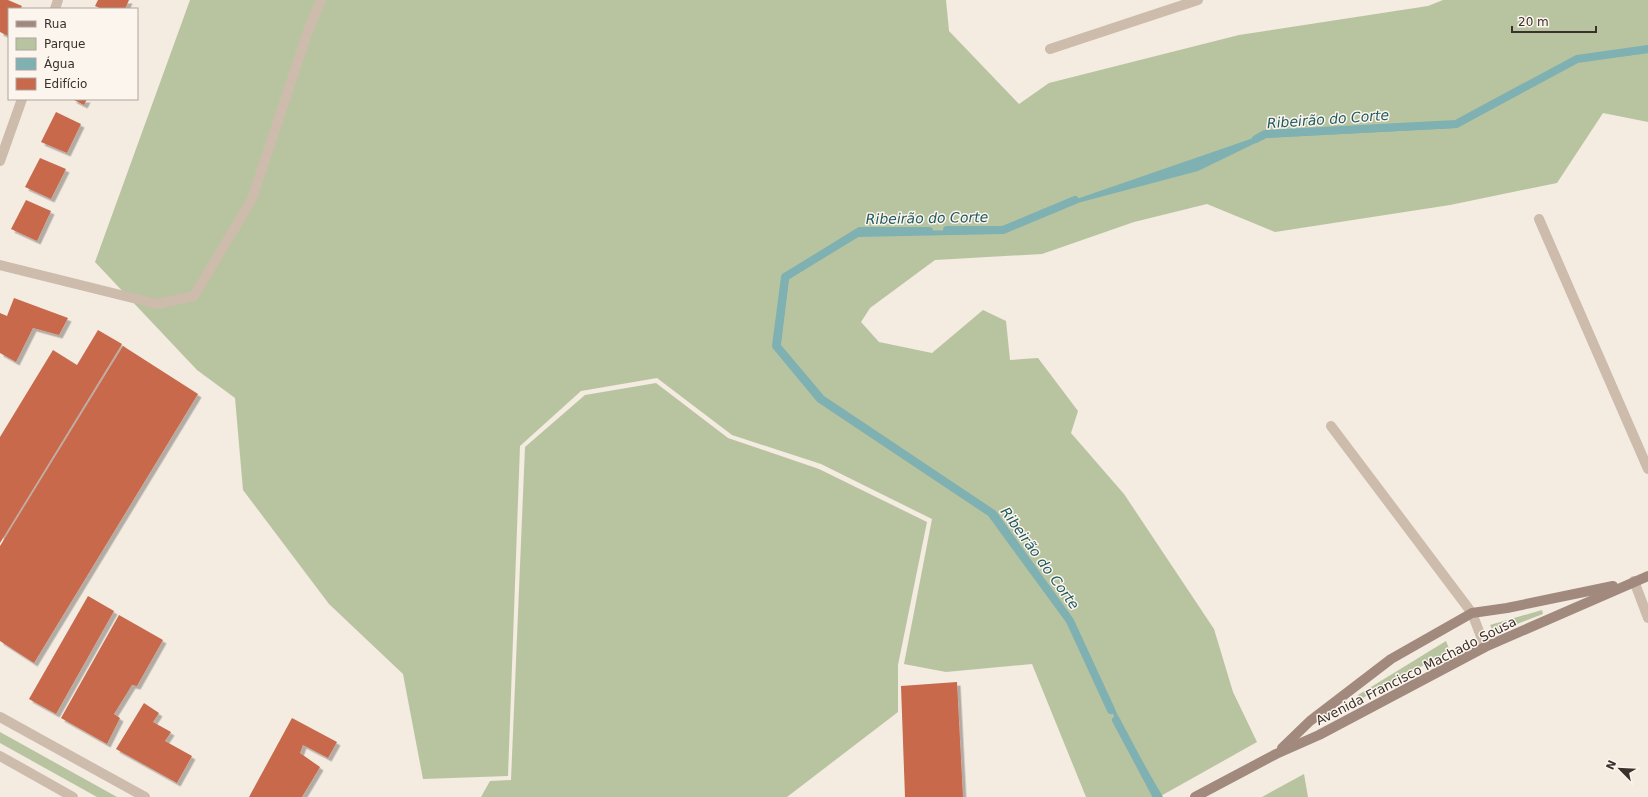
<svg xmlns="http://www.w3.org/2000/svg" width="1648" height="797" font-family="'DejaVu Sans',sans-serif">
  <defs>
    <filter id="shadow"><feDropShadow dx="3.5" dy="3.5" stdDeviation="0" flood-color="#0004"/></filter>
  </defs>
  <rect width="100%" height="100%" fill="#f4ebe1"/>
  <g fill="#b8c4a0">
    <polygon points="190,0 946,0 949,31 1019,104 1049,83 1239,35 1428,6 1443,0 1648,0 1648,122 1603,113 1557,183 1450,205 1275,232 1207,204 1134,222 1042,254 935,260 870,308 861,322 879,342 932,353 983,310 1006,321 1010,360 1038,358 1078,411 1071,433 1124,494 1214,629 1233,692 1257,742 1159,797 1086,797 1032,664 946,672 904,664 932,519 821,464 732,435 657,378 581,391 520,446 508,776 423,779 403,674 329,604 243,490 235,398 197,370 95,262"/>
    <polygon points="656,383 728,438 819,469 927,522 898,665 898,712 787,797 481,797 490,781 511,780 525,447 585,395"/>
    <polygon points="1542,610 1543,614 1494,633 1490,625"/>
    <polygon points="1446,641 1450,651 1361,699 1358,695"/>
    <polygon points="0,732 117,797 97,797 0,743"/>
    <polygon points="1304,774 1308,797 1262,797"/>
  </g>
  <polygon fill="#7fb0b2" points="1648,49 1648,53 1578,62 1457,128 1266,138 1198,171 1070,205 1003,234 858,237 789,279 781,345 824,396 996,511 1072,617 1127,735 1163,797 1157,797 1124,738 1070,621 991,513 820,399 776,346 785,277 860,231 1003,230 1068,202 1265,134 1456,124 1577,59"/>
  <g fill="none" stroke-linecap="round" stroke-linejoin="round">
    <g stroke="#7fb0b2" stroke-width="8">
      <polyline points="1256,139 1265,134 1456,124 1577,59 1648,49"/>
      <polyline points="947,230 1003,230 1075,200"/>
      <polyline points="929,231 860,231 785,277 776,346 820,399 991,513 1070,621 1111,710"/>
      <polyline points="1116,720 1157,797"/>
    </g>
  </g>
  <g fill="#c8694b" filter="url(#shadow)">
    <polygon points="0,0 8,0 22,6 20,9 9,9 8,36 0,32"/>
    <polygon points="98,0 129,0 125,9 102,9 95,6"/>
    <polygon points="72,99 87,99 84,105"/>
    <polygon points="56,112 81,124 67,153 41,142"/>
    <polygon points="40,158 66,169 51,199 25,187"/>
    <polygon points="26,200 51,211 37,241 11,229"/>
    <polygon points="14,298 68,318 59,335 33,328 16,362 0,353 0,313 7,316"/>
    <polygon points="98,330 122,344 0,543 0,437 53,350 77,365"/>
    <polygon points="123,346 198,394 34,663 0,641 0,546"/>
    <polygon points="88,596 114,611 56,714 29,699"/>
    <polygon points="119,615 163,640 137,686 132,685 114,714 120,718 107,744 61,718"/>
    <polygon points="957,682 963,797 905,797 901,686"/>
    <polygon points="144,703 159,713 153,722 171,732 165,741 192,756 177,783 116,749"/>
    <polygon points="292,718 337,742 328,758 303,745 300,753 320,767 302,797 249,797"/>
  </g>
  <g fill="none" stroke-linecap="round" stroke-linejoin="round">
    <g stroke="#cdbbac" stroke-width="10">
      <polyline points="55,9 58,0"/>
      <polyline points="1050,49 1198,0"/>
      <polyline points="0,161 22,99"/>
      <polyline points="1539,219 1648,469"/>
      <polyline points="0,265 157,304 194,296 252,199 308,31 321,0"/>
      <polyline points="1331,426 1472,613 1485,647"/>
      <polyline points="1634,581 1648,618"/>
    </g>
    <g stroke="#cdbbac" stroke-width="10">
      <polyline points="0,717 145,797"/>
      <polyline points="0,756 73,797"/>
    </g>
    <g stroke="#a18a7d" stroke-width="10">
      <polyline points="1282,748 1310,721 1391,659 1472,613 1507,608 1613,586"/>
      <polyline points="1195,797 1276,754 1319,735 1485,647 1648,576"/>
    </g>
  </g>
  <g text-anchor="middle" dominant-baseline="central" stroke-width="3" stroke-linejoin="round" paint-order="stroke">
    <g font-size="13" fill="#3b302b" stroke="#fbf5ee">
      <text transform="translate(1416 671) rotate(-27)">Avenida Francisco Machado Sousa</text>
    </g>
    <g font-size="14" font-style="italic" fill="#1f5a5e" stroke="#fbf5ee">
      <text transform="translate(1328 119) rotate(-4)">Ribeirão do Corte</text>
      <text transform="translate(927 218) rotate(-1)">Ribeirão do Corte</text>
      <text transform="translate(1040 558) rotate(54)">Ribeirão do Corte</text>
    </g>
  </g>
  <rect x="8" y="8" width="130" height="92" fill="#fbf5ee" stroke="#aea6a0"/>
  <rect x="16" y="21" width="20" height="6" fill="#a18a7d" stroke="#aea6a0"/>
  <text x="44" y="28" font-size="12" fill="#3b302b">Rua</text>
  <rect x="16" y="38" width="20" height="12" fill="#b8c4a0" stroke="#aea6a0"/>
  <text x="44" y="48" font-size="12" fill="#3b302b">Parque</text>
  <rect x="16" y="58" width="20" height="12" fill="#7fb0b2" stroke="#aea6a0"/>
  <text x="44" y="68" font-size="12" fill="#3b302b">Água</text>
  <rect x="16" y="78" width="20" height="12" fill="#c8694b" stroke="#aea6a0"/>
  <text x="44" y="88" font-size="12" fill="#3b302b">Edifício</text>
  <g transform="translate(1620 769) rotate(294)" stroke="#fbf5ee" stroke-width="3" paint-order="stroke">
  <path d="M0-3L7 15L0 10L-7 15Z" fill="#3b302b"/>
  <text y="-6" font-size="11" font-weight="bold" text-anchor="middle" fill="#3b302b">N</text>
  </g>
  <path d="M1512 26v6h84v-6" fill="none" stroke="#3b302b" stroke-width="2"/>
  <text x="1518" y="26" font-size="12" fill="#3b302b" stroke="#fbf5ee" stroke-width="3" paint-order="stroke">20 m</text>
</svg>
